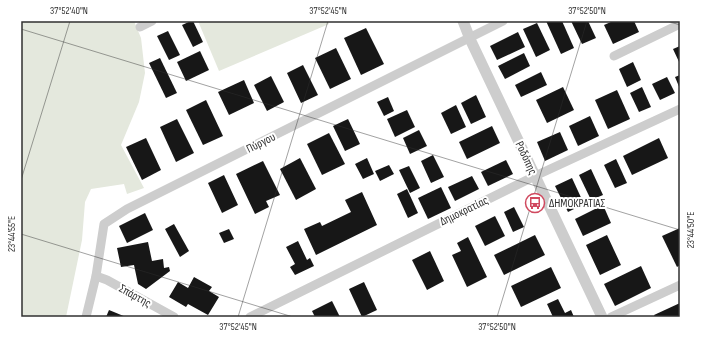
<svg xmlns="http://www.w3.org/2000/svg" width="701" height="338" font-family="'Sofia Sans Condensed',sans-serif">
  <rect width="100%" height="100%" fill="#fff"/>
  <g fill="#e4e8dd">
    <polygon points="21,21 134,21 141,38 145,73 139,102 121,145 144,188 127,194 124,184 91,189 85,202 82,240 66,317 21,317"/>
    <polygon points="198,21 328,21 329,24 219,71"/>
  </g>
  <g fill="#171717">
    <polygon points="191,21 193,21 203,42 193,47 182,25"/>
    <polygon points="546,21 562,21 574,48 561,54"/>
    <polygon points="571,21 588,21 596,38 582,44"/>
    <polygon points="613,21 634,21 639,32 613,44 604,25"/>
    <polygon points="537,23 550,50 536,57 523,29"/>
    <polygon points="366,28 384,64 361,75 344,38"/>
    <polygon points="168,31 180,55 169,60 157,36"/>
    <polygon points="518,32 525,47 497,60 490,46"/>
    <polygon points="680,46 680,64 673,49"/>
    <polygon points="336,48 351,79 330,89 315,58"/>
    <polygon points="200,51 209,70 186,81 177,62"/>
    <polygon points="524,53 530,66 505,79 498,66"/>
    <polygon points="160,58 177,93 166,98 149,63"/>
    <polygon points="633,62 641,80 627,87 619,69"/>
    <polygon points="303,65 318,95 301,103 287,73"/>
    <polygon points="541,72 547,85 521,97 515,85"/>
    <polygon points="680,75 680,89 675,77"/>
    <polygon points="271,76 284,102 267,111 254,85"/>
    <polygon points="667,77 675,93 660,100 652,84"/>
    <polygon points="244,80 254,103 229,115 218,92"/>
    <polygon points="563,87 574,110 547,123 536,100"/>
    <polygon points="642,87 651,107 639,112 630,93"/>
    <polygon points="617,90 630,119 608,129 595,100"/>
    <polygon points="476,95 486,117 471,124 461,103"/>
    <polygon points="388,97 394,111 384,116 377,102"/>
    <polygon points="206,100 223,136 203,145 186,110"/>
    <polygon points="456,105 466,127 451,134 441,113"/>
    <polygon points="407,110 415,127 395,137 387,119"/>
    <polygon points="590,116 599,136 578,146 569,126"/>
    <polygon points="177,119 194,153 176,162 160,127"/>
    <polygon points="348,119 360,144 345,151 333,126"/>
    <polygon points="492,126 500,143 467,159 459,142"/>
    <polygon points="419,130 427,146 410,154 403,138"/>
    <polygon points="560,132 568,150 545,161 537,142"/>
    <polygon points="329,133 345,164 322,175 307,144"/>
    <polygon points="146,138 161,170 142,180 126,147"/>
    <polygon points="659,138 668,158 632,175 623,156"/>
    <polygon points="433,155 444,177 431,183 421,161"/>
    <polygon points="300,158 316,189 296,200 280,169"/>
    <polygon points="367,158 374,174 363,179 355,164"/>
    <polygon points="616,159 627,183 615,188 604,165"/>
    <polygon points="506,160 513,174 488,186 481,172"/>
    <polygon points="263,161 280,195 266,201 269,207 255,214 236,174"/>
    <polygon points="389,165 394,174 380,181 375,171"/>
    <polygon points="409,166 420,188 410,193 399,170"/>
    <polygon points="591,169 603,195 591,200 579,175"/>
    <polygon points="224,175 238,205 222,213 208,183"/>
    <polygon points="472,176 479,189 455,201 448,187"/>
    <polygon points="572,178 584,204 568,212 555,186"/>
    <polygon points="441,187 451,208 428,219 418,198"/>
    <polygon points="407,189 418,213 408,218 397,194"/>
    <polygon points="362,192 377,225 316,255 304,229 320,222 322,226 351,212 345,200"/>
    <polygon points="603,205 611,223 583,236 575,219"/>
    <polygon points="514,207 524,227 513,232 504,212"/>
    <polygon points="145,213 153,230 127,243 119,226"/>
    <polygon points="495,216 505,236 485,246 475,226"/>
    <polygon points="174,224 189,251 180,257 165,229"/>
    <polygon points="680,228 680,265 677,267 662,236"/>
    <polygon points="229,229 234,239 224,243 219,233"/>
    <polygon points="535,235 545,255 504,275 494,255"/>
    <polygon points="607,235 621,265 600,275 586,245"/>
    <polygon points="468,237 487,277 467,287 452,255 461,251 457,243"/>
    <polygon points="298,241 307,260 310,258 314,266 295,275 290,267 295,264 286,247"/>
    <polygon points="148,242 152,261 163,259 164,268 169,267 170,271 146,289 138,284 134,265 121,267 117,248"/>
    <polygon points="430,251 444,281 427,290 412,260"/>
    <polygon points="641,266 651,288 615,306 604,284"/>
    <polygon points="551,267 561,288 521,307 511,286"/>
    <polygon points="194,277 212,287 209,291 219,297 208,315 188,304 186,307 169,297 178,282 188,288"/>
    <polygon points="364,282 377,310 362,317 349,289"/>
    <polygon points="558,299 565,313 571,310 574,317 553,317 547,304"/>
    <polygon points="332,301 340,317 315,317 312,311"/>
    <polygon points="680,303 680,317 655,317 654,315"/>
    <polygon points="109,310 126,317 106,317"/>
  </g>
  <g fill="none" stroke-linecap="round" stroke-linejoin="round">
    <g stroke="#cdcdcd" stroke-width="9">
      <polyline points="140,27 152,21"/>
      <polyline points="614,56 680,24"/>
      <polyline points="96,276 107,280 174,317"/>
      <polyline points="86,317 96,276 104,224 127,209 503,21"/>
      <polyline points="250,317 535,176 680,109"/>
      <polyline points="611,317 680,285"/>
    </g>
    <polyline stroke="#cdcdcd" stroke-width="11" points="463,21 470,39 602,317"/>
  </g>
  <path fill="none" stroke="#303030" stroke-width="1" stroke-opacity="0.45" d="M 667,21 L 680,25M 21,29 L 680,230M 21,180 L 70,21M 21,234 L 293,317M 238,317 L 328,21M 497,317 L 587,21"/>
  <defs>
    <symbol id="bus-ring" viewBox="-11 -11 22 22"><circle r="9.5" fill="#fff" stroke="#d0495f" stroke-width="1.5"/><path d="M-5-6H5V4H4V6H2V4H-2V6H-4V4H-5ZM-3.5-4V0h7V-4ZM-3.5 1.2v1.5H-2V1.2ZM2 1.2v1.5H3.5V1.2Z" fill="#d0495f"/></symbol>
  </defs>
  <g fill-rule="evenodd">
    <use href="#bus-ring" x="524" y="192" width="22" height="22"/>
  </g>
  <g text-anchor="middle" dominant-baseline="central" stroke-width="4" stroke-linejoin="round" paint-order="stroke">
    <g font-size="12" fill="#303030" stroke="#fff">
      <text transform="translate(261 143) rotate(-26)">Πύργου</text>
      <text transform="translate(526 158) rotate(65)">Ροδόπης</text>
      <text transform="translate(464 211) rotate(-26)">Δημοκρατίας</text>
      <text transform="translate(135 296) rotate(29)">Σπάρτης</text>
    </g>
    <g font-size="12" fill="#303030" stroke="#fff" text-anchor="start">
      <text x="549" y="203">ΔΗΜΟΚΡΑΤΙΑΣ</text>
    </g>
  </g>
  <rect width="701" height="338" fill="none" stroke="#ffffff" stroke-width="44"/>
  <rect x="22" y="22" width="657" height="294" fill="none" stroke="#303030" stroke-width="1.5"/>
  <g font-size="10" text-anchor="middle" fill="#303030">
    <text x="69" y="14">37°52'40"N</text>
    <text x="328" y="14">37°52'45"N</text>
    <text x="587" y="14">37°52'50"N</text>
    <text transform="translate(690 230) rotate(-90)" y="4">23°44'50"E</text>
    <text transform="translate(11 234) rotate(-90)" y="4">23°44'55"E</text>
    <text x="238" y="330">37°52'45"N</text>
    <text x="497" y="330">37°52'50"N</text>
  </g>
</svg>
